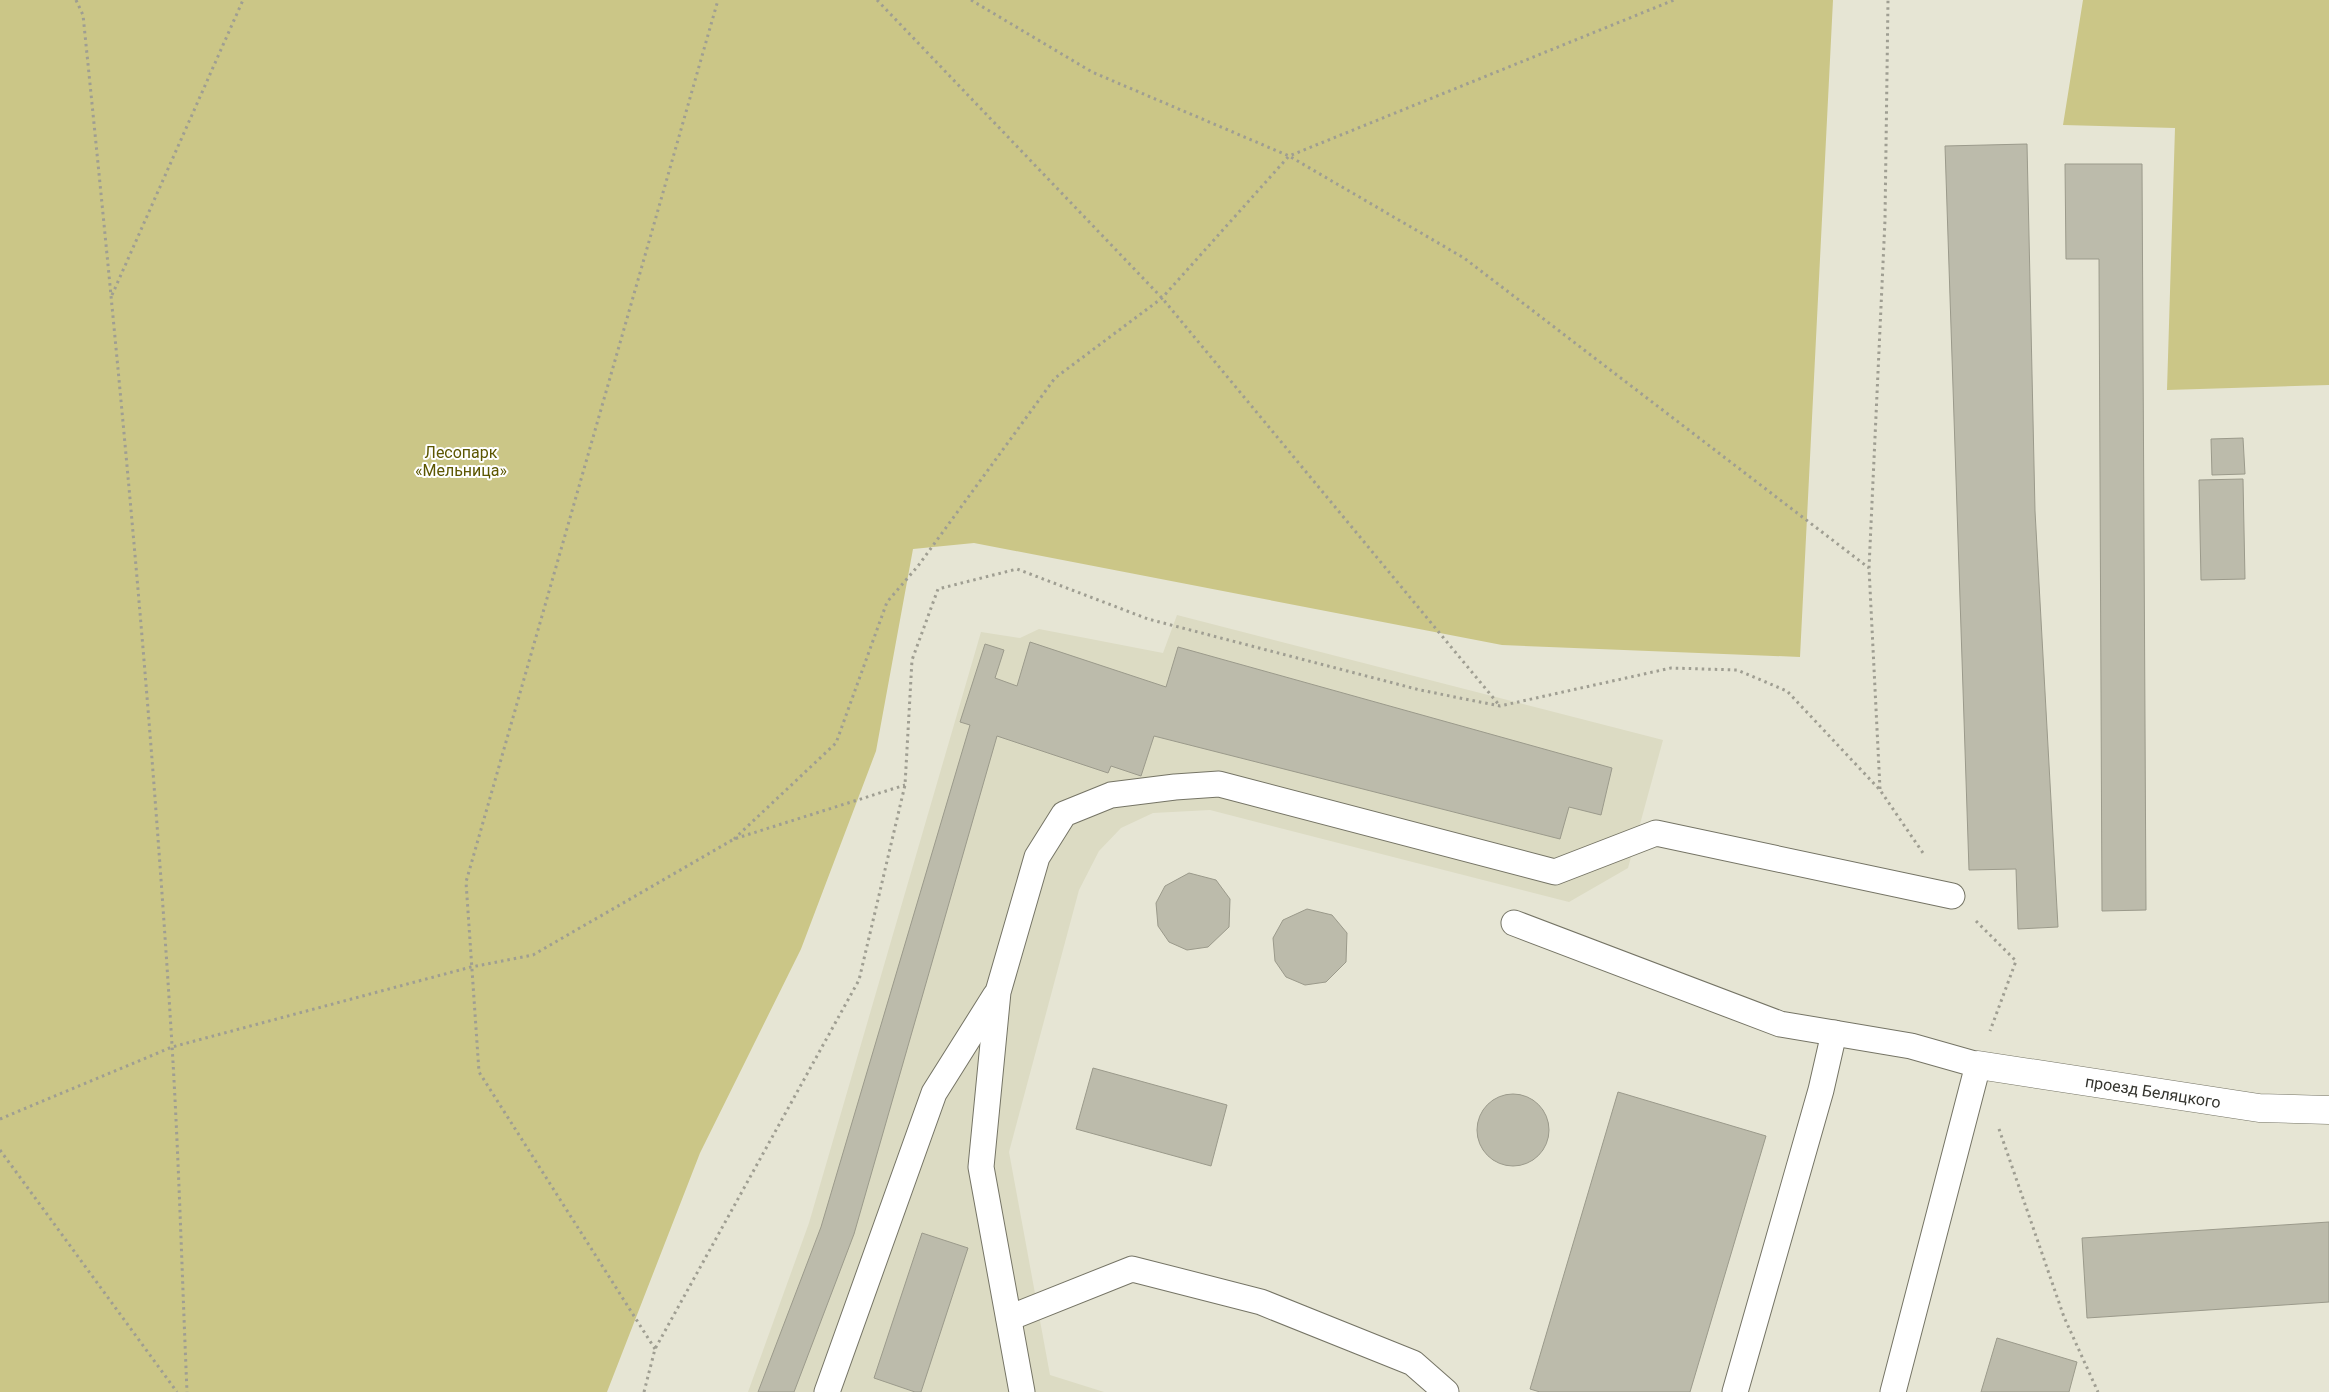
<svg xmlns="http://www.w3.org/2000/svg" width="2329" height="1392" font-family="Roboto,sans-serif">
  <rect width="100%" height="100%" fill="#e6e5d4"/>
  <polygon fill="#dcdbc3" points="1177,615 1663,740 1628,868 1569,902 1210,810 1153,813 1121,828 1099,851 1079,890 1009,1152 1050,1375 1104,1392 748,1392 809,1223 981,632 1020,638 1039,629 1163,653"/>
  <g fill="#cbc687">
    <polygon points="0,0 1833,0 1800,657 1502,645 974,543 913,549 876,751 801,949 700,1153 607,1392 0,1392"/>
    <polygon points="2083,0 2329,0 2329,385 2167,390 2175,128 2063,125"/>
  </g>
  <g fill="#bcbbab" stroke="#9b9a8b">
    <polygon points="2027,144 2035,511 2058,927 2018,929 2016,869 1969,870 1945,146"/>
    <polygon points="2065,164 2142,164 2146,910 2102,911 2099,259 2066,259"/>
    <polygon points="2243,438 2245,474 2212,475 2211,439"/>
    <polygon points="2243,479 2245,579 2201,580 2199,480"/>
    <polygon points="1030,642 1166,687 1178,647 1612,768 1601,815 1569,807 1560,839 1154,736 1141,776 1111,766 1108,773 997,736 854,1234 794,1392 758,1392 821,1227 970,725 960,722 985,644 1004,650 995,678 1017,686"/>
    <polygon points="1189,873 1216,880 1230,899 1229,927 1208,947 1187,950 1169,942 1158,926 1156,903 1165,886"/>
    <polygon points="1307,909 1332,915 1347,933 1346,962 1326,982 1305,985 1286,977 1275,961 1273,938 1283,920"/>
    <polygon points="1093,1068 1227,1105 1211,1166 1076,1129"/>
    <polygon points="1618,1092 1766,1136 1690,1392 1540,1392 1530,1389"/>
    <circle cx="1513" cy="1130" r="36"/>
    <polygon points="2329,1222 2329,1302 2087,1318 2082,1238"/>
    <polygon points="922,1233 968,1248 921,1392 915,1392 874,1378"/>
    <polygon points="1997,1338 2077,1362 2069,1392 1981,1392"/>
  </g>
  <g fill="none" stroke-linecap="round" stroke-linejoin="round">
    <defs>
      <g id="service">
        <polyline points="1514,923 1780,1024 1911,1046 1978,1065 1893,1392"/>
        <polyline points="1009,1318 1132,1269 1261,1302 1413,1363 1446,1392"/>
        <polyline points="827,1392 934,1093 995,996"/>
        <polyline points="1022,1392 981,1167 998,992 1037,857 1064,814 1111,795 1175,787 1219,784 1555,872 1656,833 1952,896"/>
        <polyline points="1735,1392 1821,1090 1834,1033"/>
      </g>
      <polyline id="minor" points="1978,1065 2259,1108 2329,1110"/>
    </defs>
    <use href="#service" stroke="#757465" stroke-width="27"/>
    <use href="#minor" stroke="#757465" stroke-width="29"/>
    <g stroke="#9f9e92" stroke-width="3" stroke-dasharray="2.5 4" stroke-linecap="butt">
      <path d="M 76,0 L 83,15 C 118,358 151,701 172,1045 C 179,1161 182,1276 187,1392"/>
      <polyline points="877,0 1162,298 1500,706"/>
      <polyline points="971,0 1092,72 1289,156 1464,258 1869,568"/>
      <polyline points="112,295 243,0"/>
      <polyline points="1880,789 1869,568 1885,220 1888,0"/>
      <polyline points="734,839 836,743 887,602 918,566 1055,378 1162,298 1289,156 1674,0"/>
      <polyline points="1976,921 2016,961 1990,1031"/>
      <polyline points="0,1119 172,1047 471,967 533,955 734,839 905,785"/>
      <polyline points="1999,1129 2064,1317 2098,1392"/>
      <polyline points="0,1150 177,1392"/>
      <polyline points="655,1349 479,1072 466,882 718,0"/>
      <polyline points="644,1392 655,1349 859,980 905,785 912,660 938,589 1017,569 1148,619 1420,690 1500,706 1671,668 1737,670 1787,691 1880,790 1923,853"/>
    </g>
    <use href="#service" stroke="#fff" stroke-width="25"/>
    <use href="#minor" stroke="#fff" stroke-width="28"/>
  </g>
  <g text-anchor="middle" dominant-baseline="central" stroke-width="4" stroke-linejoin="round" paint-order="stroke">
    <g font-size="16" fill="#5c5601" stroke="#fff">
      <text x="461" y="452">Лесопарк<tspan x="461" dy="18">«Мельница»</tspan></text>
    </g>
    <g font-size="16" fill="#33332d" stroke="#fff">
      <text transform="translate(2153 1092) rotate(9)">проезд Беляцкого</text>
    </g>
  </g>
</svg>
